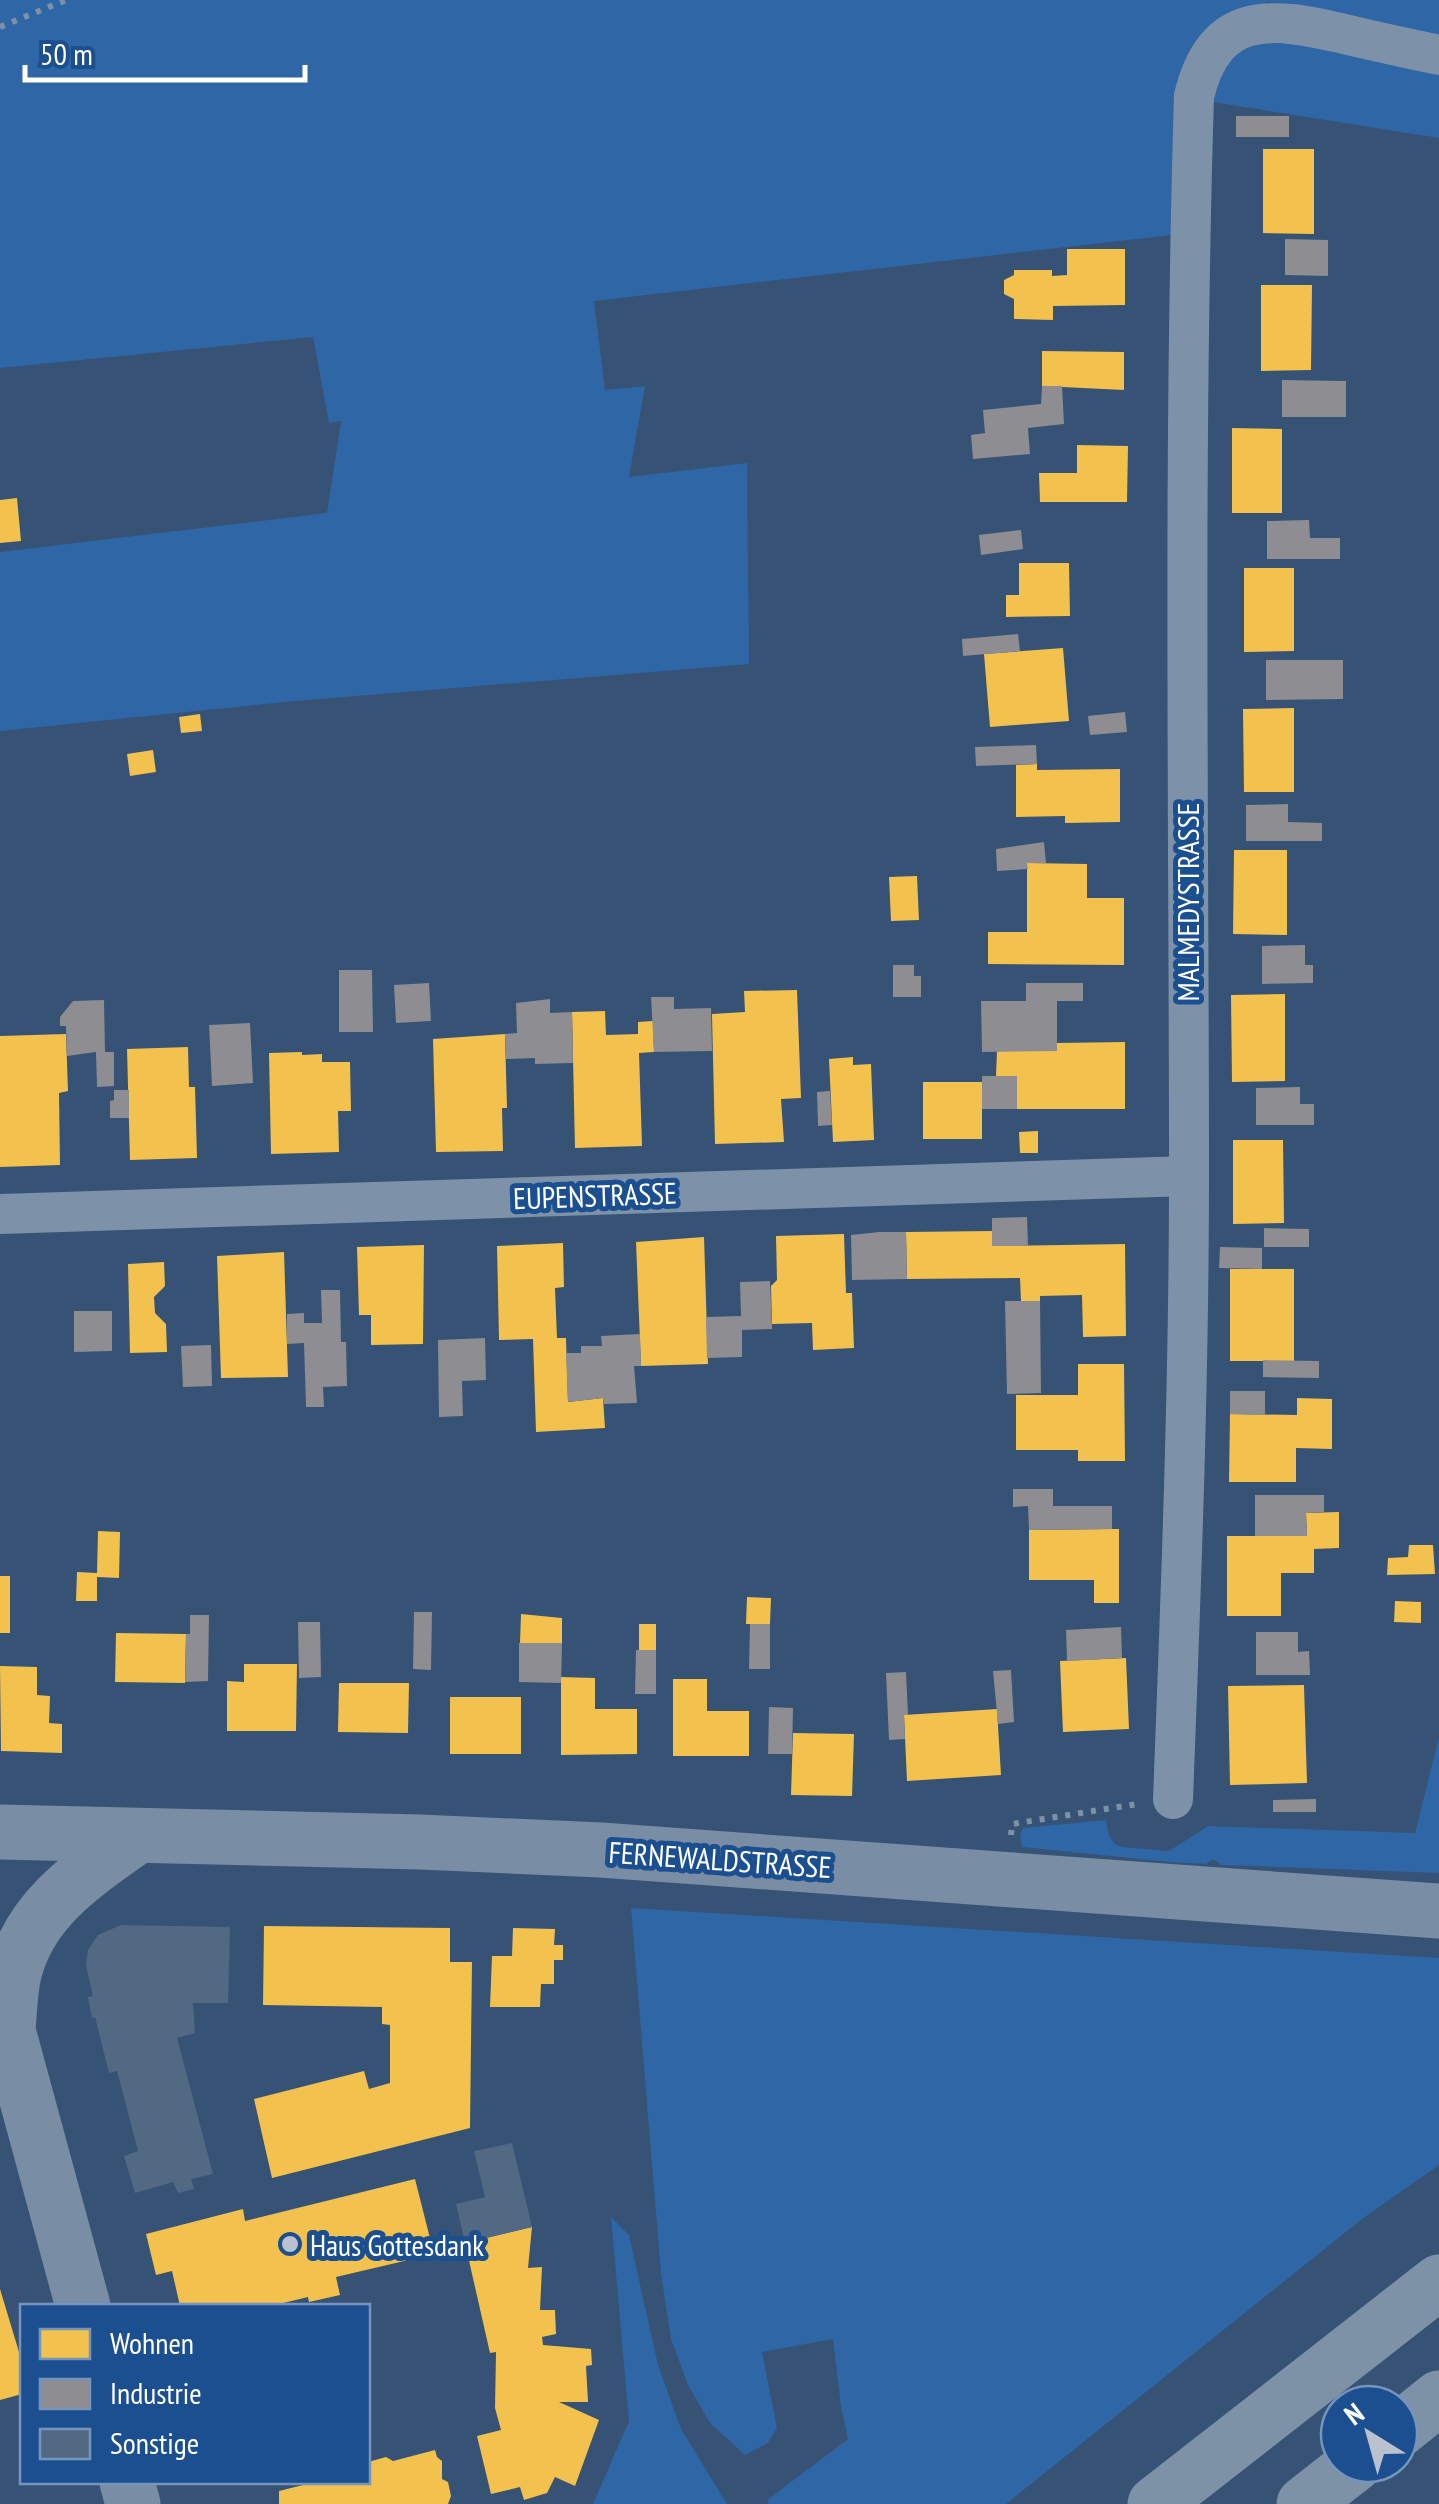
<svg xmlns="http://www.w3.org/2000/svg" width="1439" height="2504" font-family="'PT Sans Narrow',sans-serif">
  <rect width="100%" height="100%" fill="#365274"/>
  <g fill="#2f66a5">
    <polygon points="0,0 1439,0 1439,40 1268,2 1216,21 1177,81 1172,235 594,301 605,390 645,386 629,477 747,463 749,664 295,701 0,731 0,552 327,513 341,421 329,423 313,337 0,368"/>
    <polygon points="1260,37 1439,68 1439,138 1206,101 1216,70"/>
    <polygon points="1439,1737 1439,1873 1222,1865 1213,1859 1206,1864 1170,1862 1022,1847 1020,1836 1023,1828 1106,1820 1109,1836 1115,1844 1122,1847 1169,1851 1208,1826 1415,1833"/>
    <polygon points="631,1908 1439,1958 1439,2165 1362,2219 1006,2504 769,2504 767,2500 848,2439 841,2407 833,2339 762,2352 777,2428 768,2443 745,2455 710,2423 688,2385 671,2339 661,2274"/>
    <polygon points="611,2217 629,2235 658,2365 681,2429 727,2504 593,2504 629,2421"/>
  </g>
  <g fill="#f2c14e">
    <polygon points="1263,149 1314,149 1314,234 1263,233"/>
    <polygon points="1067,249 1125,249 1125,305 1053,306 1053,320 1014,319 1014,299 1004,294 1004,280 1014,275 1014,270 1052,270 1052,276 1067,275"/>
    <polygon points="1261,285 1312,285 1311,370 1261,371"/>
    <polygon points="1042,351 1124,352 1124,390 1042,386"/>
    <polygon points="1232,428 1282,429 1282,513 1232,513"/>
    <polygon points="1077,445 1128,446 1127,502 1040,502 1039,473 1077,473"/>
    <polygon points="17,498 21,541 0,543 0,500"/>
    <polygon points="1019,563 1069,563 1070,616 1006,617 1006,595 1019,595"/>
    <polygon points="1244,568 1294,568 1294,651 1244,652"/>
    <polygon points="1063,648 1069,721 990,727 984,654"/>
    <polygon points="1294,708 1294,792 1244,792 1243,709"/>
    <polygon points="200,714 202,731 181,733 179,717"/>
    <polygon points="153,750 156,772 130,776 127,754"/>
    <polygon points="1037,764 1037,770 1120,769 1120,822 1065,823 1065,816 1016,817 1016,765"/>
    <polygon points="1234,850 1287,850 1287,935 1233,934"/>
    <polygon points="1027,863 1087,864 1087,898 1124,898 1124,965 988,964 988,932 1027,932"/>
    <polygon points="917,876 919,920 891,921 889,877"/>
    <polygon points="797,990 801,1098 781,1099 784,1142 715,1144 712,1014 745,1012 744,991"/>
    <polygon points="1285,994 1285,1081 1232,1082 1231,995"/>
    <polygon points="605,1011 606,1035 638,1034 638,1022 653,1021 654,1052 639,1053 642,1146 575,1148 572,1012"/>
    <polygon points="66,1034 68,1091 59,1093 60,1165 0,1167 0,1036"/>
    <polygon points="505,1034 507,1108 502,1108 503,1151 436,1152 433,1039"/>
    <polygon points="1125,1042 1125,1109 1017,1109 1017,1076 996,1076 997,1051 1057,1051 1057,1043"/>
    <polygon points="188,1047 189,1087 195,1087 197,1158 130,1160 127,1049"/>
    <polygon points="302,1052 302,1055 322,1054 322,1062 350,1062 351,1111 338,1111 339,1152 271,1154 269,1053"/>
    <polygon points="853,1057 853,1065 871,1064 874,1140 833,1142 829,1059"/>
    <rect x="923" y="1082" width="59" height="57"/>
    <polygon points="1038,1131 1038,1153 1020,1153 1019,1132"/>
    <polygon points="1233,1140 1283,1140 1284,1223 1233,1224"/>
    <polygon points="992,1231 992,1246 1125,1244 1126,1336 1083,1337 1082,1295 1040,1296 1040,1301 1021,1301 1020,1278 907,1279 906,1232"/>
    <polygon points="844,1234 846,1293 852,1293 854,1348 813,1350 812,1323 772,1324 771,1286 777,1280 776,1236"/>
    <polygon points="704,1237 708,1364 641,1366 636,1242"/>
    <polygon points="563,1243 564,1287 555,1288 557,1338 566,1338 568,1402 603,1398 605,1428 536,1432 533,1339 499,1340 497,1246"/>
    <polygon points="424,1245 423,1344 371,1345 371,1315 359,1315 357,1247"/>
    <polygon points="284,1252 288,1377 221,1378 217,1256"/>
    <polygon points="164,1262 165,1286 154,1297 155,1313 166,1324 167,1352 130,1353 128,1264"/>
    <rect x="1230" y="1269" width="64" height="92"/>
    <polygon points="1078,1364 1124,1364 1125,1461 1078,1461 1078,1450 1016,1450 1016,1395 1078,1395"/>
    <polygon points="1297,1398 1332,1399 1332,1449 1296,1448 1296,1482 1229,1482 1230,1414 1297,1415"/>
    <polygon points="1339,1512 1339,1548 1314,1549 1314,1573 1281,1573 1281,1616 1227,1616 1227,1536 1307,1536 1306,1513"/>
    <polygon points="1112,1529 1119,1529 1119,1603 1094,1603 1094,1580 1029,1580 1029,1530"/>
    <polygon points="98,1531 120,1532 119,1578 97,1577 97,1601 76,1601 77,1572 97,1573"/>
    <polygon points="1409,1545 1433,1545 1435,1574 1387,1575 1388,1558 1408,1557"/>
    <rect x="0" y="1576" width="10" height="57"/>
    <polygon points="747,1597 771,1598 770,1624 746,1624"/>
    <polygon points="1395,1601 1421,1602 1421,1623 1394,1622"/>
    <polygon points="521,1614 562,1618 562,1643 520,1643"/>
    <rect x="639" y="1624" width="17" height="26"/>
    <polygon points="116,1633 186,1634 185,1683 115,1682"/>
    <polygon points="1126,1658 1129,1729 1063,1732 1060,1661"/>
    <polygon points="244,1664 297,1664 296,1731 227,1731 227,1681 244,1682"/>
    <polygon points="0,1666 37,1667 37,1695 50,1696 49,1723 62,1724 62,1753 1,1751"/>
    <polygon points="561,1677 595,1678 595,1709 637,1709 637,1754 561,1755"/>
    <polygon points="673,1679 707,1679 707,1711 749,1711 749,1756 673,1756"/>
    <polygon points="339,1683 409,1683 408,1733 338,1732"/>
    <polygon points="1304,1685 1307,1783 1230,1785 1228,1686"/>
    <rect x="450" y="1697" width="71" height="57"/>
    <polygon points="997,1709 1001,1775 907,1781 904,1715"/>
    <polygon points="793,1733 854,1734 852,1796 791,1795"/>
    <polygon points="264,1926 450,1928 450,1962 472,1962 470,2128 272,2178 254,2099 364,2071 369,2089 390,2083 390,2025 382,2024 382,2007 263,2005"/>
    <polygon points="513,1928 555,1929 554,1945 563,1945 563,1960 554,1960 554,1984 541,1984 540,2007 490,2007 492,1956 512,1956"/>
    <polygon points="415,2179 434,2254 336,2277 340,2295 309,2302 308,2297 271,2306 180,2306 172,2271 156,2275 146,2234 243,2209 245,2221"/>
    <polygon points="532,2227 528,2268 542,2267 540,2310 555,2310 556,2334 542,2337 543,2345 591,2349 592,2365 586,2366 588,2402 559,2402 599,2420 575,2486 555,2477 547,2493 524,2500 520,2487 491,2494 477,2436 501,2430 495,2408 496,2352 490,2353 465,2243"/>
    <polygon points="0,2289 22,2362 22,2394 0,2400"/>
    <polygon points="435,2450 437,2457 442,2461 442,2479 448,2482 451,2496 448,2504 279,2504 279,2491 315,2482 368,2482 368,2462 386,2457 393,2461"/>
  </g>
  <g fill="#8d8d92">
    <rect x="1236" y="116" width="53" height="21"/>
    <polygon points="1285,239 1328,240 1328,276 1285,275"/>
    <polygon points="1282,380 1346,381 1346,417 1282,417"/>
    <polygon points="1042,386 1062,386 1064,424 1028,428 1030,454 973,459 971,435 985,433 983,410 1041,404"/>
    <polygon points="1309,520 1310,538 1340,538 1340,559 1267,559 1267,521"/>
    <polygon points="1021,530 1023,549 981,555 979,535"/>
    <polygon points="1018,634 1020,651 963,656 962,639"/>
    <polygon points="1266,660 1343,660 1343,699 1266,700"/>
    <polygon points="1125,712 1127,732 1090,735 1088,716"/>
    <polygon points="1036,745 1037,764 976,766 975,747"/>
    <polygon points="1288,804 1288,822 1322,823 1322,841 1246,841 1246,805"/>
    <polygon points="1044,842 1046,863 1027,863 1028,869 997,871 996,849"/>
    <polygon points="1305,945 1305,965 1313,965 1313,983 1262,984 1262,946"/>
    <polygon points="893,965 914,965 914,976 921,976 921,997 893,997"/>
    <polygon points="339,970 372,970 373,1032 339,1032"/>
    <polygon points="429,983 431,1021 396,1023 394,985"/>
    <polygon points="1026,983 1083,983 1083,1001 1057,1001 1057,1051 982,1052 981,1001 1026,1001"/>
    <polygon points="651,997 674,997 674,1009 711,1008 712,1051 654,1052"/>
    <polygon points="550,999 550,1013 572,1012 573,1063 535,1064 535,1058 506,1059 505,1034 517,1033 516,1003"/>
    <polygon points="104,1000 105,1052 114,1052 114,1086 97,1087 96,1052 67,1056 66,1026 60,1026 60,1017 73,1001"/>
    <polygon points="250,1023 253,1083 212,1086 209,1025"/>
    <rect x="982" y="1076" width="35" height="33"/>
    <polygon points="1300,1087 1300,1104 1314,1104 1314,1125 1256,1125 1256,1088"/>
    <polygon points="114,1090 129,1090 129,1118 110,1118 110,1101 114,1100"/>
    <polygon points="830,1091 832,1125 818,1126 817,1092"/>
    <polygon points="1027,1217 1028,1246 992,1246 992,1218"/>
    <polygon points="1264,1228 1309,1229 1309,1247 1264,1247"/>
    <polygon points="879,1232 906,1232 907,1279 852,1280 851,1235"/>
    <polygon points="1220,1247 1262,1248 1262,1269 1219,1268"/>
    <polygon points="770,1281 772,1329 742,1330 742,1357 707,1358 706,1317 741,1316 740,1282"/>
    <polygon points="321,1290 340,1290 341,1342 346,1342 347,1386 323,1387 324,1407 306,1407 304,1343 287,1344 287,1314 304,1313 304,1323 322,1323"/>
    <polygon points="1005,1301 1040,1301 1041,1393 1007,1394"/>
    <polygon points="74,1311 112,1311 112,1351 74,1352"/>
    <polygon points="640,1334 641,1366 634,1366 637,1403 604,1404 603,1398 568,1402 566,1353 581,1353 581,1346 602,1346 601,1336"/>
    <polygon points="485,1338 486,1380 462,1381 463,1416 439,1417 438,1340"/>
    <polygon points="211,1345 212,1386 183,1387 181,1346"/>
    <polygon points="1263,1360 1319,1361 1319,1378 1263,1377"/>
    <polygon points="1230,1391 1265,1391 1265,1415 1230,1414"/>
    <polygon points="1013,1489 1053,1489 1053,1506 1112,1506 1112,1529 1029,1530 1028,1506 1013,1507"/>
    <polygon points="1255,1495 1324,1495 1324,1512 1306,1513 1307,1536 1255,1536"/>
    <polygon points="414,1612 432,1612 431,1670 413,1669"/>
    <polygon points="190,1615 209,1615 208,1681 185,1682 186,1634 190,1634"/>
    <polygon points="298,1622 320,1622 321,1677 299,1678"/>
    <polygon points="750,1624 770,1624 770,1669 749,1669"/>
    <polygon points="1121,1627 1122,1658 1067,1661 1066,1630"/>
    <polygon points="1256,1632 1298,1632 1298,1652 1309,1651 1310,1675 1256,1675"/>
    <polygon points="519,1643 562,1643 561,1683 519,1682"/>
    <polygon points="636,1650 656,1650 656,1694 635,1694"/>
    <polygon points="1011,1670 1014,1722 998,1724 993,1671"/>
    <polygon points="906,1672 908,1715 904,1715 905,1739 889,1740 886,1673"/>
    <polygon points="769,1707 793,1708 792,1754 768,1754"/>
    <polygon points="1316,1799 1316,1812 1273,1812 1273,1800"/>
  </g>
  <g fill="#526984">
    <polygon points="121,1925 230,1927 228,2003 193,2003 195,2033 177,2038 213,2174 191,2179 194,2189 178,2193 173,2182 135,2193 124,2156 138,2151 117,2071 109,2073 95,2017 92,2018 88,1997 93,1996 86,1965 88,1950 98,1935"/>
    <polygon points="512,2143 532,2227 465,2243 456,2204 485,2197 474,2151"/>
  </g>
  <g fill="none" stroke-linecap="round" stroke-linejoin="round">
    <g stroke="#7d92a8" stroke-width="6" stroke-dasharray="5 8" stroke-linecap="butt">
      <polyline points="0,27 66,0"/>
      <polyline points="1011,1835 1012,1824 1137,1804"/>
    </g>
    <g stroke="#7d92a8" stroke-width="40">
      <polyline points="0,1214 1189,1176"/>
      <path d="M 1173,1799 C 1181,1591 1189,1383 1189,1174 C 1189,815 1183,456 1194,96 C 1215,10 1270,17 1340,33 C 1373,41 1406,48 1439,55"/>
    </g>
    <g stroke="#798da4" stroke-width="55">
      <polyline points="0,1832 420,1842 601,1850 1439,1911"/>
      <polyline points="0,2001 83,2306"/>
      <path d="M 8,2028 C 10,2010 10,1991 14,1974 C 29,1909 85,1873 136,1837"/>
      <polyline points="127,2482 133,2504"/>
    </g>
    <g stroke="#7e92a7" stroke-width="55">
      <polyline points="1399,2430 1439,2398"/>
      <polyline points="1155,2504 1439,2282"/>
      <polyline points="1304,2504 1355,2464"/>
    </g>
  </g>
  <circle fill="#b9c2ce" stroke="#1b4f8f" stroke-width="4" cx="290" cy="2244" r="10"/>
  <g text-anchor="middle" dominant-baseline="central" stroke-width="10" stroke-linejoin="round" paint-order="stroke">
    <g font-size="30" fill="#fff" stroke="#1b4f8f">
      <text transform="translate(1187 902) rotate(-90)">MALMEDYSTRASSE</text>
      <text transform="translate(595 1195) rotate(-2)">EUPENSTRASSE</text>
      <text transform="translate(720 1859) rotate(4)">FERNEWALDSTRASSE</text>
    </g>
    <g font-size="30" fill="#fff" stroke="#1b4f8f" text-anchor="start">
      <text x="310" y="2244">Haus Gottesdank</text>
    </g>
  </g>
  <rect x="20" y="2304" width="350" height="180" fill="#1b4f8f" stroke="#7695bc" stroke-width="2.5"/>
  <rect x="40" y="2329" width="50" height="30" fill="#f2c14e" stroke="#7695bc" stroke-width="2.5"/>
  <text x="110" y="2354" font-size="30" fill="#ffffff">Wohnen</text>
  <rect x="40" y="2379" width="50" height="30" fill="#8d8d92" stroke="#7695bc" stroke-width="2.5"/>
  <text x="110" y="2404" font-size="30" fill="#ffffff">Industrie</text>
  <rect x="40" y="2429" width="50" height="30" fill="#526984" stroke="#7695bc" stroke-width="2.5"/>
  <text x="110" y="2454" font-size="30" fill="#ffffff">Sonstige</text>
  <g transform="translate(1369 2434) rotate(323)"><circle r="48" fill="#1b4f8f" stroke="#7695bc" stroke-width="2.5"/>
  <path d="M0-8L18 38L0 25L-18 38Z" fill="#b9c2ce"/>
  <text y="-15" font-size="28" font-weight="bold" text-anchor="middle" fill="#ffffff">N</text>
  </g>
  <path d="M25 65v15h280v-15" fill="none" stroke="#ffffff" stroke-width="5"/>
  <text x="40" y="65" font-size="30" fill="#ffffff" stroke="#1b4f8f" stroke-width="8" paint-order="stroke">50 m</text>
</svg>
